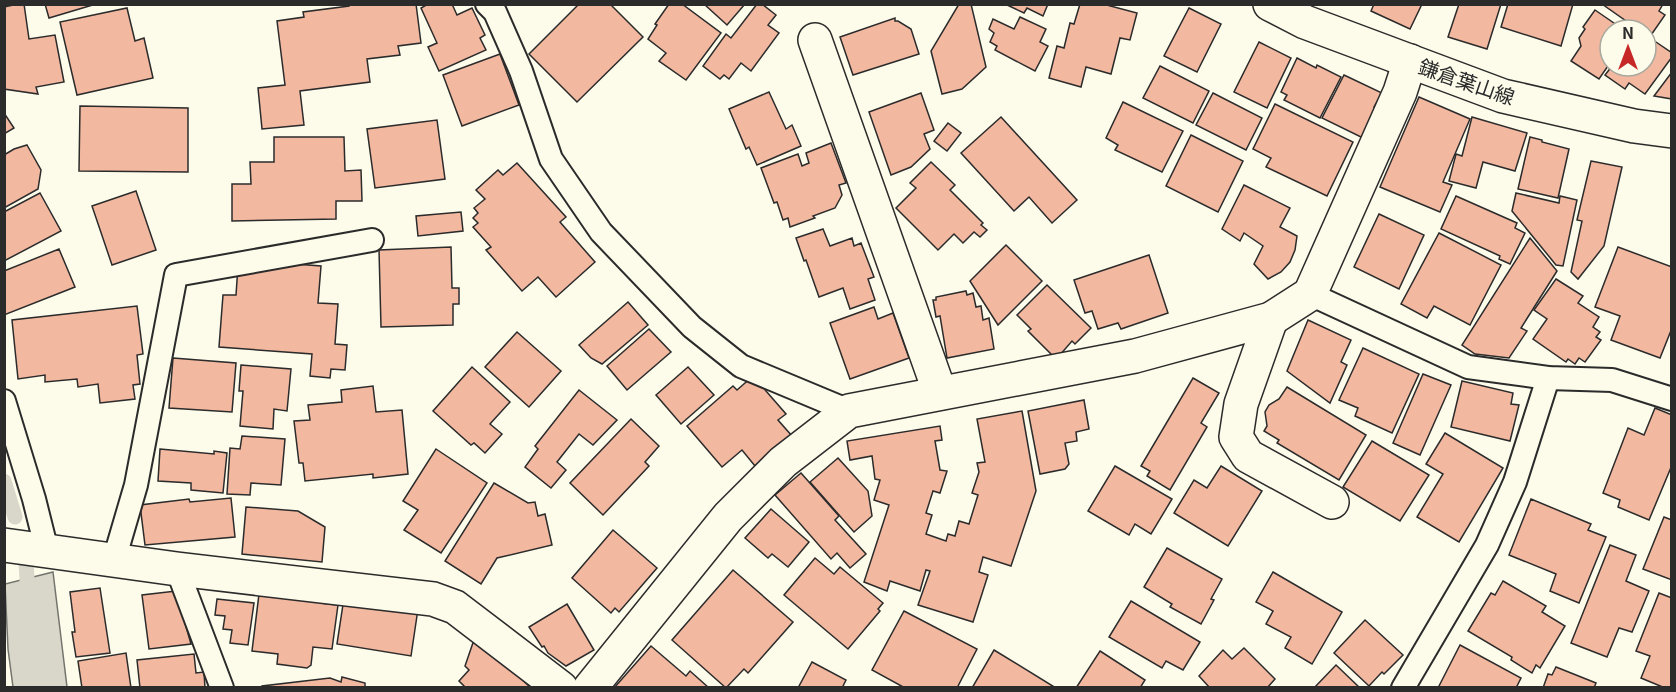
<svg xmlns="http://www.w3.org/2000/svg" width="1676" height="692" font-family="Georgia,'Noto Sans JP',serif">
  <rect width="100%" height="100%" fill="#fdfbea"/>
  <polygon fill="#d8d7c9" stroke="#74746e" stroke-width="1.5" points="53,572 67,687 13,687 8,649 5,584"/>
  <g fill="none" stroke-linecap="round" stroke-linejoin="round">
    <g stroke="#d8d7c9" stroke-width="15">
      <polyline points="4,481 15,517"/>
      <polyline points="26,561 28,597"/>
    </g>
  </g>
  <g fill="#f2b8a0" stroke="#2b2b2b" stroke-width="1.5">
    <polygon points="18,4 24,4 29,39 55,35 64,82 36,87 38,94 4,89 4,7"/>
    <polygon points="45,4 96,4 49,18"/>
    <polygon points="349,4 416,4 421,43 398,46 400,55 367,59 370,82 300,91 304,125 262,129 258,88 285,85 277,21 304,17 303,12 349,6"/>
    <polygon points="428,4 452,4 457,15 472,8 485,35 480,38 486,50 439,71 428,47 437,43 421,8"/>
    <polygon points="579,4 610,4 643,37 577,102 529,54"/>
    <polygon points="669,4 682,4 721,33 686,80 659,61 666,53 648,39 657,25 655,24"/>
    <polygon points="704,4 745,4 727,25"/>
    <polygon points="757,4 762,4 776,15 768,25 779,33 751,71 741,63 729,79 724,75 720,79 703,66 726,34 731,38"/>
    <polygon points="959,4 971,4 986,67 962,89 942,94 931,51"/>
    <polygon points="1005,4 1048,4 1043,16 1027,8 1024,13"/>
    <polygon points="1080,4 1103,4 1137,13 1130,40 1120,38 1111,74 1086,67 1081,87 1049,78 1057,46 1064,48 1070,23 1074,24"/>
    <polygon points="1374,4 1422,4 1410,29 1371,11"/>
    <polygon points="1459,4 1501,4 1487,49 1448,37"/>
    <polygon points="1508,4 1573,4 1561,46 1501,27"/>
    <polygon points="1602,4 1663,4 1659,11 1665,15 1649,38 1646,35 1646,30 1639,30"/>
    <polygon points="127,8 135,41 144,38 153,78 77,95 60,22"/>
    <polygon points="1189,8 1221,24 1197,72 1164,56"/>
    <polygon points="1595,10 1624,30 1610,30 1610,63 1599,79 1571,61 1581,46 1579,38 1585,29 1583,27"/>
    <polygon points="1020,17 1046,29 1040,42 1048,46 1035,71 995,50 997,46 990,42 994,33 989,29 993,19 1014,29"/>
    <polygon points="895,18 895,21 898,21 911,29 919,54 853,75 840,37"/>
    <polygon points="1653,40 1672,53 1672,57 1645,94 1629,83 1625,89 1605,75 1612,66 1646,66 1646,45 1649,46"/>
    <polygon points="1259,42 1291,58 1267,108 1234,92"/>
    <polygon points="500,54 519,105 462,126 443,75"/>
    <polygon points="1297,58 1316,68 1317,65 1341,77 1320,118 1284,100 1287,95 1281,92"/>
    <polygon points="1160,66 1209,91 1193,123 1143,98"/>
    <polygon points="1672,72 1672,99 1654,96"/>
    <polygon points="1344,75 1382,93 1374,107 1378,108 1363,138 1322,118"/>
    <polygon points="769,92 786,129 792,125 801,146 757,165 749,147 746,149 729,109"/>
    <polygon points="921,93 934,130 924,134 930,149 911,167 891,175 869,112"/>
    <polygon points="1213,93 1262,118 1246,150 1196,125"/>
    <polygon points="1419,97 1470,119 1443,182 1452,185 1440,212 1380,187"/>
    <polygon points="1123,102 1183,131 1162,172 1115,150 1118,145 1106,138"/>
    <polygon points="1275,104 1353,142 1327,196 1266,167 1271,158 1253,149"/>
    <polygon points="80,106 188,108 188,172 79,171"/>
    <polygon points="4,113 14,128 4,134"/>
    <polygon points="1001,117 1077,200 1052,223 1029,197 1014,211 961,153"/>
    <polygon points="1472,117 1527,133 1515,171 1483,162 1476,188 1449,181 1456,154 1462,156"/>
    <polygon points="437,120 445,179 375,188 367,129"/>
    <polygon points="948,123 961,133 947,151 934,141"/>
    <polygon points="1191,135 1243,161 1218,212 1166,186"/>
    <polygon points="274,137 344,137 345,171 361,170 362,201 336,201 336,219 232,221 232,184 251,184 250,162 274,162"/>
    <polygon points="1530,137 1542,140 1542,142 1569,149 1558,198 1518,189"/>
    <polygon points="831,143 846,183 839,185 842,195 835,208 813,216 815,218 790,227 788,218 783,220 777,202 774,203 761,168 798,154 802,166 809,163 806,153"/>
    <polygon points="27,145 41,170 38,189 4,208 4,155 14,149"/>
    <polygon points="1591,161 1622,167 1604,246 1578,279 1571,272 1582,221 1577,220"/>
    <polygon points="931,162 955,185 950,190 983,223 981,225 987,230 980,237 974,232 963,243 954,234 938,250 896,208 916,188 910,183"/>
    <polygon points="517,163 566,217 560,222 595,262 556,297 538,277 522,291 486,250 491,247 473,227 478,223 473,218 478,213 474,208 485,199 476,190 498,170 503,175"/>
    <polygon points="1244,185 1290,208 1280,227 1297,236 1295,250 1290,262 1281,272 1268,279 1254,264 1263,246 1244,233 1240,241 1222,229"/>
    <polygon points="136,191 156,250 112,265 92,206"/>
    <polygon points="40,193 61,231 4,261 4,212"/>
    <polygon points="1516,193 1559,203 1560,196 1577,200 1563,266 1556,265 1512,211"/>
    <polygon points="1456,196 1517,223 1515,228 1525,233 1510,264 1499,259 1500,256 1441,229"/>
    <polygon points="461,212 463,231 418,236 416,216"/>
    <polygon points="1379,214 1424,235 1399,289 1354,267"/>
    <polygon points="823,229 830,246 852,238 854,246 861,243 874,277 868,279 875,300 850,309 843,288 819,297 806,260 804,261 796,238"/>
    <polygon points="1439,233 1501,265 1470,325 1434,306 1427,318 1401,304"/>
    <polygon points="1530,238 1557,271 1521,328 1527,331 1509,358 1475,354 1462,345"/>
    <polygon points="1006,245 1042,281 998,325 970,281"/>
    <polygon points="451,247 452,288 459,288 459,304 453,304 453,325 381,327 379,250"/>
    <polygon points="1618,247 1672,267 1672,328 1660,358 1611,340 1620,316 1595,307"/>
    <polygon points="59,249 75,287 4,315 4,271"/>
    <polygon points="1149,255 1168,313 1121,329 1118,323 1098,329 1092,311 1085,313 1074,280"/>
    <polygon points="269,262 321,266 318,303 338,304 335,344 347,345 345,370 331,369 330,378 310,376 312,354 219,347 223,295 236,295 238,266"/>
    <polygon points="1556,279 1583,296 1578,303 1599,317 1593,327 1600,332 1596,337 1601,340 1585,362 1579,358 1575,364 1568,359 1566,362 1533,339 1547,319 1534,310"/>
    <polygon points="1047,285 1091,328 1075,344 1072,341 1059,356 1053,356 1028,331 1031,329 1017,315"/>
    <polygon points="966,291 967,295 973,293 976,307 981,306 983,320 989,318 994,349 947,358 940,316 936,317 933,300 936,300 936,297"/>
    <polygon points="628,302 648,325 602,364 591,358 579,345"/>
    <polygon points="137,306 143,354 137,355 140,384 133,385 135,399 100,403 98,384 78,387 77,379 45,382 45,375 18,379 12,320"/>
    <polygon points="874,307 878,319 893,313 909,358 850,379 830,323"/>
    <polygon points="1308,320 1351,340 1341,362 1347,365 1330,403 1287,371"/>
    <polygon points="649,329 671,352 627,390 607,366"/>
    <polygon points="517,332 561,371 529,407 485,367"/>
    <polygon points="1363,348 1419,374 1392,433 1355,416 1358,408 1339,400"/>
    <polygon points="173,358 236,363 232,412 169,408"/>
    <polygon points="241,365 291,369 287,411 274,409 273,429 240,426 243,391 239,391"/>
    <polygon points="472,367 510,402 490,424 502,434 485,453 474,443 471,445 433,411"/>
    <polygon points="688,367 714,395 681,424 656,395"/>
    <polygon points="1423,374 1451,385 1420,455 1393,443"/>
    <polygon points="753,376 786,414 778,420 792,436 755,466 742,450 722,467 687,426 733,386 737,390"/>
    <polygon points="1193,378 1219,393 1201,423 1207,427 1170,490 1147,476 1150,471 1141,466"/>
    <polygon points="1462,381 1513,393 1511,404 1519,405 1510,441 1451,427"/>
    <polygon points="373,386 376,412 402,410 408,474 373,478 373,474 305,481 303,463 299,463 294,421 310,420 308,405 342,402 341,390"/>
    <polygon points="1287,387 1366,435 1339,480 1277,443 1279,440 1264,431 1267,426 1265,412 1269,405 1279,399"/>
    <polygon points="579,390 617,420 593,445 579,434 557,462 566,470 551,488 525,467 538,449 535,446"/>
    <polygon points="1084,400 1089,429 1076,432 1077,441 1065,443 1069,464 1065,469 1040,474 1028,411"/>
    <polygon points="1655,408 1672,415 1672,465 1649,520 1618,507 1620,500 1603,493 1628,428 1644,435"/>
    <polygon points="1022,411 1036,491 1011,566 983,557 979,572 988,575 973,622 918,605 930,571 926,570 920,591 890,581 887,591 864,582 889,505 874,500 880,480 875,479 872,456 850,460 847,441 940,426 942,440 935,441 940,470 947,471 940,493 933,491 926,513 932,515 926,534 946,541 948,534 955,536 959,521 969,524 978,495 972,493 979,472 977,463 985,462 977,419"/>
    <polygon points="631,419 659,446 645,462 649,466 603,515 570,483"/>
    <polygon points="1445,433 1503,468 1459,542 1417,517 1443,474 1426,464"/>
    <polygon points="242,436 285,439 281,485 251,483 250,495 227,494 230,448 240,449"/>
    <polygon points="1372,441 1429,475 1400,521 1343,487"/>
    <polygon points="160,449 214,454 214,451 227,453 223,493 191,490 191,483 158,481"/>
    <polygon points="436,449 487,483 441,553 404,530 418,510 403,501"/>
    <polygon points="838,458 868,491 872,516 854,532 810,482"/>
    <polygon points="1115,466 1172,499 1151,534 1135,524 1129,535 1088,511"/>
    <polygon points="1221,466 1262,491 1228,546 1174,513 1194,480 1207,488"/>
    <polygon points="801,473 839,516 835,520 866,554 850,568 837,553 831,559 775,495"/>
    <polygon points="494,483 528,503 535,502 538,516 545,514 552,545 497,558 481,584 445,561"/>
    <polygon points="231,498 235,537 145,545 140,505 189,499 190,502"/>
    <polygon points="1531,499 1591,524 1588,530 1606,537 1579,603 1550,591 1556,574 1509,555"/>
    <polygon points="246,507 298,511 325,527 322,562 242,554"/>
    <polygon points="771,509 809,542 788,567 772,554 768,558 745,538"/>
    <polygon points="1664,517 1672,520 1672,580 1643,569"/>
    <polygon points="613,530 657,568 619,612 615,608 611,613 572,578"/>
    <polygon points="1610,545 1636,555 1626,581 1649,591 1632,632 1619,628 1607,657 1571,643"/>
    <polygon points="1167,548 1222,579 1211,599 1214,600 1201,624 1170,607 1172,604 1144,587"/>
    <polygon points="815,558 834,574 840,567 883,603 878,609 880,611 848,649 784,595"/>
    <polygon points="733,570 793,622 748,673 744,669 726,688 672,640"/>
    <polygon points="1273,572 1342,612 1312,664 1285,648 1291,637 1266,624 1273,611 1256,602"/>
    <polygon points="1503,581 1546,606 1542,612 1565,626 1540,668 1536,665 1532,673 1511,660 1512,657 1468,631 1491,593 1495,595"/>
    <polygon points="260,586 322,599 321,603 338,605 332,649 313,647 311,665 307,668 277,664 278,654 252,651"/>
    <polygon points="100,588 110,653 76,657 72,632 75,632 70,592"/>
    <polygon points="176,591 191,644 149,649 142,595"/>
    <polygon points="1659,593 1672,598 1672,688 1665,688 1641,678 1650,656 1636,651"/>
    <polygon points="344,598 418,609 411,656 337,644"/>
    <polygon points="217,599 254,603 248,645 230,643 232,630 223,629 225,616 215,615"/>
    <polygon points="1131,601 1200,642 1183,670 1166,661 1162,668 1109,637"/>
    <polygon points="567,604 594,650 566,666 548,653 544,646 542,647 529,627"/>
    <polygon points="904,611 977,649 957,688 905,688 872,670"/>
    <polygon points="1365,620 1403,655 1384,674 1382,672 1369,686 1334,653"/>
    <polygon points="476,634 513,671 531,688 463,688 464,686 459,681 469,670 465,666"/>
    <polygon points="1460,645 1521,678 1516,688 1438,688"/>
    <polygon points="651,646 686,676 690,671 709,688 614,688"/>
    <polygon points="1244,648 1275,679 1267,688 1210,688 1199,676 1223,650 1232,659"/>
    <polygon points="994,650 1056,688 972,688"/>
    <polygon points="1100,651 1145,680 1140,688 1076,688"/>
    <polygon points="126,653 131,688 82,688 78,661"/>
    <polygon points="194,654 196,673 204,672 205,688 140,688 137,660"/>
    <polygon points="812,662 846,680 842,688 798,688"/>
    <polygon points="1336,665 1360,688 1314,688"/>
    <polygon points="1556,667 1596,683 1594,688 1543,688 1548,674 1552,675"/>
    <polygon points="342,677 365,683 365,688 262,688 262,686 330,678 341,682"/>
  </g>
  <g fill="none" stroke-linecap="round" stroke-linejoin="round">
    <defs>
      <g id="lane">
        <polyline points="487,4 495,12 521,71 551,159 601,232 692,327 741,366 849,411"/>
        <polyline points="1310,294 1468,367 1548,378 1612,380 1672,399"/>
        <polyline points="4,401 34,499 47,551"/>
        <polyline points="114,560 136,485 176,275 372,240"/>
        <polyline points="177,569 222,688"/>
        <polyline points="1403,688 1487,545 1515,482 1548,378"/>
      </g>
      <g id="street">
        <polyline points="815,40 940,393"/>
        <polyline points="1271,319 1241,404 1236,437 1248,456 1332,502"/>
        <polyline points="4,545 177,569 433,599 455,607 561,688"/>
        <polyline points="590,688 728,517 783,462 849,411 1135,356 1271,319 1310,294 1400,92 1410,61"/>
      </g>
      <polyline id="secondary" points="1270,4 1305,22 1503,96 1634,126 1672,131"/>
    </defs>
    <use href="#lane" stroke="#2b2b2b" stroke-width="26"/>
    <use href="#street" stroke="#2b2b2b" stroke-width="36"/>
    <use href="#secondary" stroke="#2b2b2b" stroke-width="36"/>
    <use href="#lane" stroke="#fdfbea" stroke-width="22"/>
    <use href="#street" stroke="#fdfbea" stroke-width="33"/>
    <use href="#secondary" stroke="#fdfbea" stroke-width="33"/>
  </g>
  <g text-anchor="middle" dominant-baseline="central" stroke-width="4.5" stroke-linejoin="round" paint-order="stroke">
    <g font-size="20" fill="#2b2b2b" stroke="#fdfbea">
      <text transform="translate(1467 81) rotate(19)">鎌倉葉山線</text>
    </g>
  </g>
  <rect width="1676" height="692" fill="none" stroke="#2b2b2b" stroke-width="12"/>
  <g transform="translate(1628 48)"><circle r="28" fill="#fdfbea" stroke="#a9a89e" stroke-width="1.5"/>
  <path d="M0-4.5L10 22L0 15L-10 22Z" fill="#c62828"/>
  <text y="-9" font-size="16" font-weight="bold" text-anchor="middle" fill="#2b2b2b">N</text>
  </g>
</svg>
